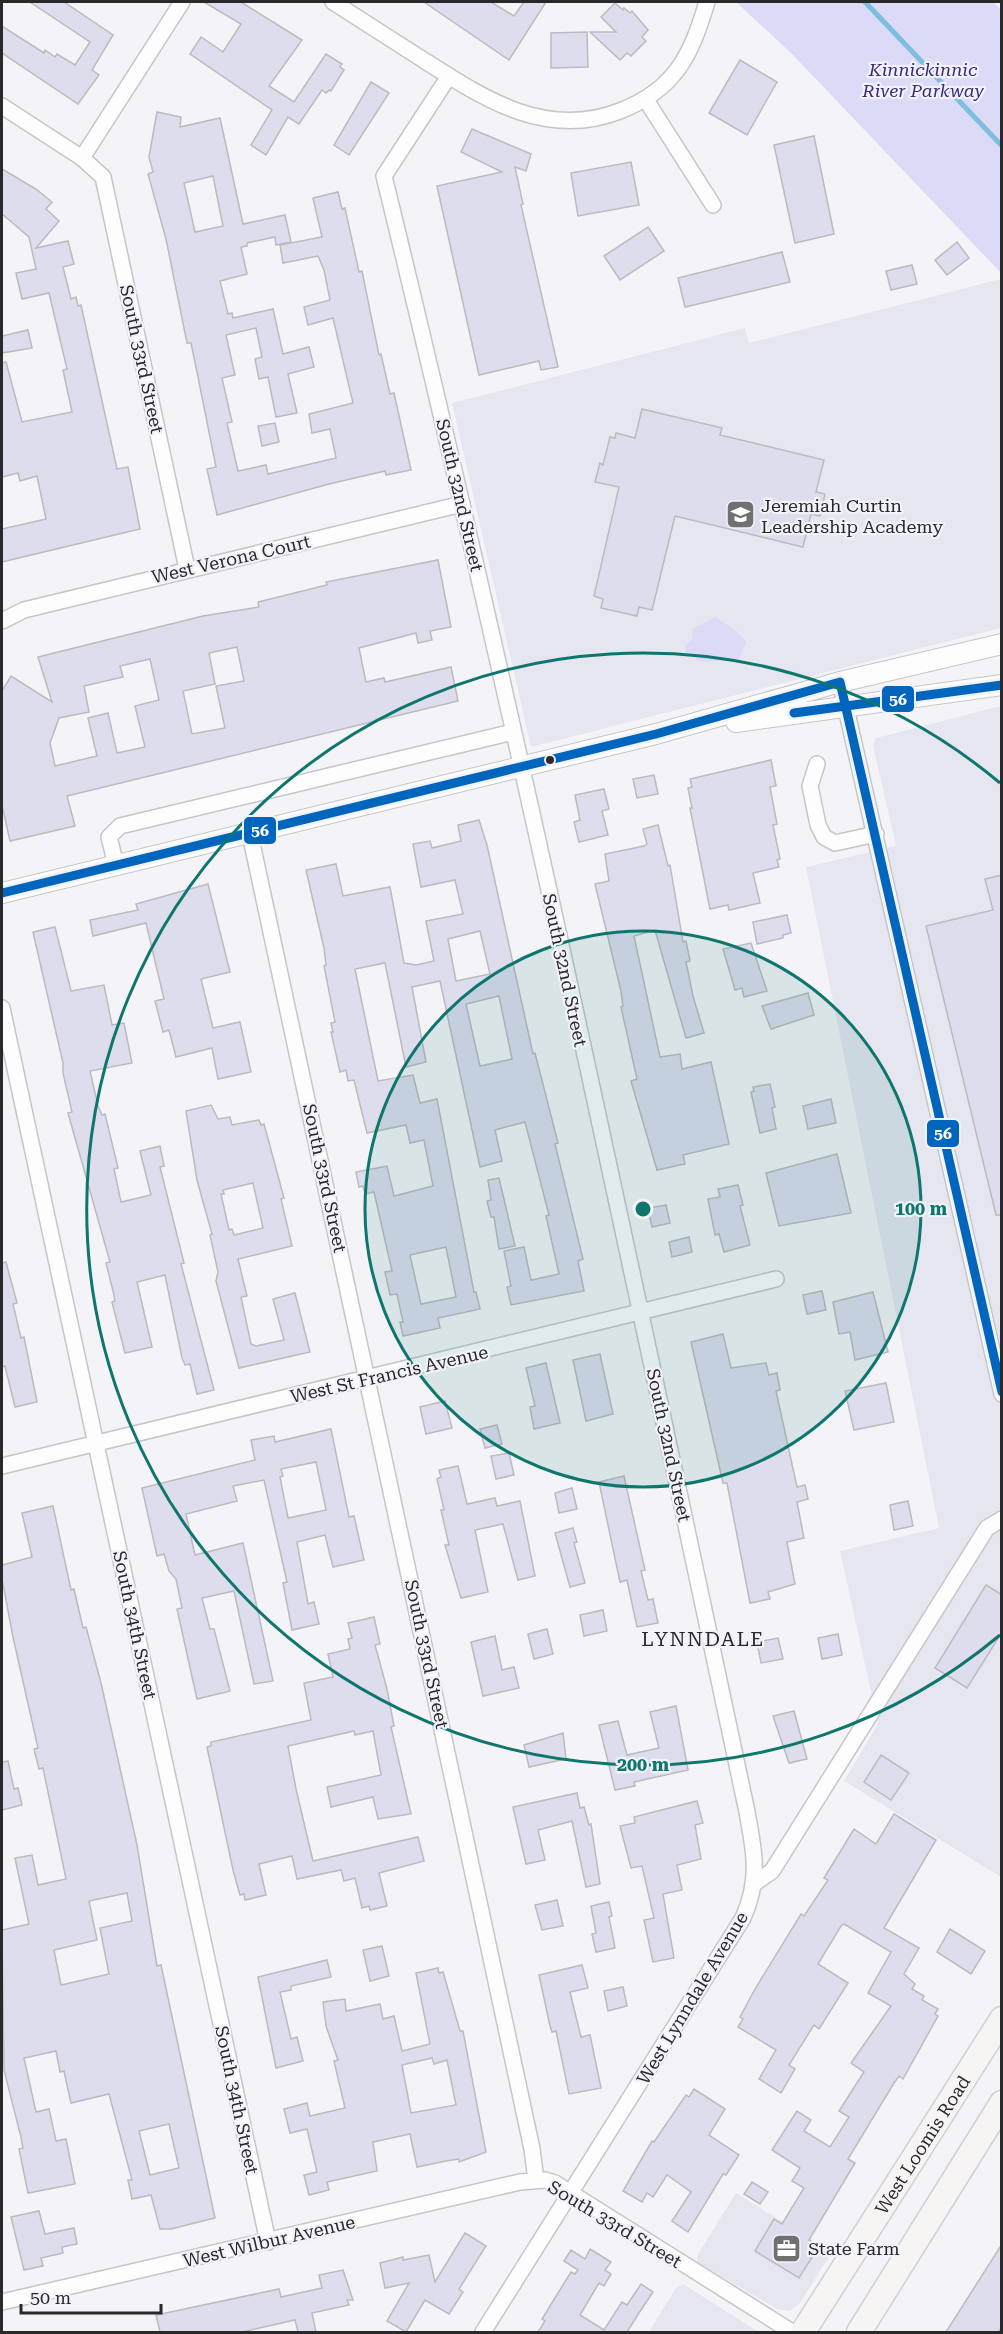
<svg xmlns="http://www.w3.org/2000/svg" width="1003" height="2334" font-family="'Roboto Serif',serif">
  <rect width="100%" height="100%" fill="#f4f4f8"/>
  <g fill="#e6e6f1">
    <polygon points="1001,279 1001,628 531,747 452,403 745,328 749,343"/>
    <polygon points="1001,706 1001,1877 844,1781 878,1724 840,1551 939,1528 806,867 896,846 873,746 876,738"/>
    <polygon points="736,2193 832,2252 800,2303 790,2311 777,2309 697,2262 698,2254"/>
    <polygon points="683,2284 759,2332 649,2332 676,2288"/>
  </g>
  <g fill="#dbdaf7">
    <polygon points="736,2 993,2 1001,9 1001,273 791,53"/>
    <polygon points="715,617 735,630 746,642 739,659 704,662 686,654 685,647 693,638 692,629"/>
  </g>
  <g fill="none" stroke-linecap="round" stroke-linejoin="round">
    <polyline stroke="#7dbede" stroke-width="5" points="865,2 1002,146"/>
  </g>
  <g fill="#dde" stroke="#bbbbbe" stroke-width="1.5" fill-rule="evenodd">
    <polygon points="30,2 64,2 113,35 92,70 99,75 78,104 2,53 2,26 44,53 45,50 55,57 57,54 75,65 90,42"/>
    <polygon points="204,2 241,2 302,40 269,86 294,102 326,54 342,64 340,67 344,70 331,91 329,90 326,93 322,90 299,124 288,117 266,155 251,145 272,110 190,54 201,37 223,52 241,24"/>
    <polygon points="424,2 491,2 514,16 524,2 546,2 509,60"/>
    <polygon points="615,3 623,10 624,8 630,13 632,11 648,30 642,37 646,41 631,56 627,53 620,60 590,32 616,32 601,17"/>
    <polygon points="587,32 588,67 551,68 551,33"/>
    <polygon points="740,60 777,82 747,135 709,113"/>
    <polygon points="371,82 389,93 349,155 334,145"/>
    <path d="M 157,112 L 181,117 L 180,127 L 220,118 L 243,224 L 285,215 L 291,242 L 276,245 L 275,237 L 247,243 L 247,246 L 241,247 L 247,274 L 220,281 L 228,314 L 232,313 L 233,318 L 273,309 L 283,354 L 309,347 L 314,367 L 288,374 L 297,413 L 276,417 L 268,377 L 259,379 L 255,359 L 262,357 L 256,328 L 226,335 L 235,375 L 222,378 L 232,422 L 227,423 L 238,471 L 266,465 L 268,474 L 336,458 L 330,429 L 312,433 L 309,414 L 353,403 L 333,318 L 308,325 L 304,307 L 330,300 L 324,270 L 318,256 L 283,263 L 280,245 L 322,237 L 313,198 L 338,192 L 342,209 L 345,208 L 359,272 L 362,271 L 379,355 L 381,354 L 390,394 L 394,393 L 411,470 L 386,475 L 385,471 L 329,484 L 217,515 L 207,469 L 216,467 L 197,372 L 191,343 L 187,343 L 166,239 L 148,174 L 153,172 L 149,157 ZM 213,176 L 223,226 L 195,232 L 184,183 Z"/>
    <polygon points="472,129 531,154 526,171 515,167 523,204 521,205 558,367 541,370 539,361 479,375 437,186 502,172 461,152"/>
    <polygon points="814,136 834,234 795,243 774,145"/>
    <polygon points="631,162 639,205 578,216 571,173"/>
    <polygon points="2,169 36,189 52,202 46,209 59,221 36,248 68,241 74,264 63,267 71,299 76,297 78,306 81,305 117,469 128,467 140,529 2,562 2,529 46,519 37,476 20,481 18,473 2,477 2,363 6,362 22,422 72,412 63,370 67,369 49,293 22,299 16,273 36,269 29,237 2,214"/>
    <polygon points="648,227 664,251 620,280 604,256"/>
    <polygon points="957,242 969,258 947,275 935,260"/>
    <polygon points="782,252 790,282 685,307 678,278"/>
    <polygon points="912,265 917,284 891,290 886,271"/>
    <polygon points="28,330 32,348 2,353 2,336"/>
    <polygon points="642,409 722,428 720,435 824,460 816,492 825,494 820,516 811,514 803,547 675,516 652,610 639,607 637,616 601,608 603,599 594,596 619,487 595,482 600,463 603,465 610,437 615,438 616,433 635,438"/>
    <polygon points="275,423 279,442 262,446 258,426"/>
    <path d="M 438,560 L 451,627 L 430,631 L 432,640 L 418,643 L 416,633 L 359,648 L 366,682 L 384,678 L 385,682 L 451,667 L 458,701 L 67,796 L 75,826 L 10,841 L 2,805 L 2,691 L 11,676 L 52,702 L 38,657 L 203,616 L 259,607 L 258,602 L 327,585 L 326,582 ZM 237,647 L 244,681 L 216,686 L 225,728 L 192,734 L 183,691 L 215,684 L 209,653 ZM 150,659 L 159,700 L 135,706 L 145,747 L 117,753 L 108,713 L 88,718 L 97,756 L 55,766 L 50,743 L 59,718 L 89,712 L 84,686 L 123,677 L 120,666 Z"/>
    <polygon points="771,760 776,786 770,787 777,824 773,825 780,859 777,860 779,867 753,873 760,903 729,910 728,905 710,909 690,808 692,808 688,788 692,787 690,779"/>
    <polygon points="654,775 658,794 637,798 633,779"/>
    <polygon points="604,789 609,809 602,811 608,835 579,842 574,822 580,820 575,795"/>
    <path d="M 479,820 L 487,845 L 533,1054 L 535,1053 L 558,1143 L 555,1144 L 583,1259 L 578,1261 L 584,1291 L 511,1305 L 507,1287 L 511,1286 L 504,1251 L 524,1247 L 531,1280 L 559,1274 L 546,1216 L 549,1215 L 525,1122 L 495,1130 L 502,1161 L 480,1167 L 440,981 L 412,987 L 426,1062 L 406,1067 L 385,963 L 355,969 L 378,1081 L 413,1075 L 420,1103 L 437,1099 L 474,1292 L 476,1292 L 480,1309 L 438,1318 L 440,1328 L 403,1336 L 400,1322 L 403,1322 L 397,1294 L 390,1295 L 385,1272 L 392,1271 L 374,1192 L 365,1194 L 363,1186 L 359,1187 L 356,1172 L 387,1166 L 394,1196 L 433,1186 L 424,1140 L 410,1143 L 406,1125 L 367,1133 L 354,1080 L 348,1081 L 346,1070 L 340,1072 L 331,1032 L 333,1032 L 331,1023 L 335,1022 L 324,966 L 326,965 L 324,948 L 306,870 L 336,864 L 343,896 L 390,887 L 404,963 L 416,965 L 434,961 L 426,921 L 463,914 L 455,880 L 421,887 L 413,844 L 430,841 L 432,848 L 461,841 L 458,825 ZM 480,931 L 490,974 L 456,981 L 448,939 ZM 499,996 L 512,1059 L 480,1066 L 466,1004 ZM 446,1247 L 456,1297 L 421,1304 L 410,1255 Z"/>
    <polygon points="658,825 668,866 670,865 683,942 686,941 690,961 686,962 693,996 704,1033 686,1038 655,930 634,936 660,1057 680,1054 682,1069 711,1062 729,1144 683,1155 685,1164 657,1170 631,1081 637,1079 621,1007 623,1006 621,991 595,884 609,881 605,854 644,846 647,844 643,829"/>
    <polygon points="1002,875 1002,1215 996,1215 926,926 993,910 985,879"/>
    <polygon points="208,884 230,972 201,979 213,1028 240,1022 251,1072 218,1079 212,1048 176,1057 169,1030 163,1032 155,1001 164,999 146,923 93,936 90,920 138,910 136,904"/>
    <polygon points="787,915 791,933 783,935 783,938 757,944 753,922"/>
    <polygon points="55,927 71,991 104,985 112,1025 124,1023 132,1063 90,1071 98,1106 102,1115 105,1114 118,1168 114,1169 121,1202 151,1195 140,1151 160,1146 164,1166 160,1167 184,1263 181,1264 214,1390 197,1394 190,1364 185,1365 182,1358 165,1275 137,1282 152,1347 125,1353 112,1302 115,1301 114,1295 106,1263 110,1262 68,1113 72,1112 63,1073 63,1063 33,932"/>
    <polygon points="751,943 767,991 744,997 742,988 735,990 723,949"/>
    <polygon points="808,993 814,1015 771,1029 762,1006"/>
    <polygon points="770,1084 775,1107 772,1108 776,1129 760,1133 751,1092 754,1091 753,1087"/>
    <polygon points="831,1099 836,1123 808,1129 803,1106"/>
    <path d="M 211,1105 L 218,1119 L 230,1117 L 232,1125 L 259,1120 L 261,1125 L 264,1124 L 284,1198 L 281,1199 L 292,1246 L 238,1259 L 247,1296 L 241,1297 L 251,1344 L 256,1346 L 284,1340 L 273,1299 L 295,1293 L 310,1352 L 239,1368 L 216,1281 L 218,1272 L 210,1235 L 212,1234 L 197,1180 L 186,1111 ZM 253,1183 L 263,1228 L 234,1235 L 232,1229 L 229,1230 L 221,1194 L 224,1194 L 223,1190 Z"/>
    <polygon points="837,1154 851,1213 779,1226 766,1173"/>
    <polygon points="499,1178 515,1246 499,1249 494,1217 491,1217 487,1201 491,1200 488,1180"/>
    <polygon points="738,1185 743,1205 740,1206 750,1245 724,1252 719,1234 715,1235 708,1199 720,1197 718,1189"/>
    <polygon points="666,1205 670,1223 652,1227 648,1208"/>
    <polygon points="689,1237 692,1252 672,1257 669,1242"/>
    <polygon points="6,1262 17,1303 13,1304 21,1338 24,1337 37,1402 15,1407 5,1366 2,1367 2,1263"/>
    <polygon points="822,1291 826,1310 807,1314 803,1295"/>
    <polygon points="873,1292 888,1352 855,1360 850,1332 839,1334 833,1302"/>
    <polygon points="723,1334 731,1368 766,1363 769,1375 777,1373 780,1390 776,1391 797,1487 805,1485 808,1499 797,1502 804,1538 787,1542 795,1584 768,1592 770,1599 750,1603 727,1483 723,1483 691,1342"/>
    <polygon points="600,1354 613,1414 586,1421 573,1360"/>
    <polygon points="546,1363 560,1423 534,1429 530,1407 535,1406 526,1368"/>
    <polygon points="886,1383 894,1422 854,1430 845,1391"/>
    <polygon points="445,1401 452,1428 426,1434 420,1407"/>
    <polygon points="497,1425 502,1444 485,1448 480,1429"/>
    <path d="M 331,1429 L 349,1517 L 354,1516 L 364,1560 L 333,1567 L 325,1535 L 297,1542 L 308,1604 L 314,1602 L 319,1624 L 292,1630 L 283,1583 L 287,1582 L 264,1480 L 233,1486 L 237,1501 L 186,1514 L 195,1555 L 243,1543 L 273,1681 L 254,1684 L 234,1591 L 202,1598 L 210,1629 L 214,1629 L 230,1691 L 197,1699 L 177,1609 L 182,1608 L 176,1579 L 169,1571 L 164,1554 L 157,1556 L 142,1488 L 255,1460 L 251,1440 L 274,1436 L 275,1442 ZM 316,1462 L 326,1510 L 288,1518 L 280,1477 L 283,1476 L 281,1469 Z"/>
    <polygon points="509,1453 514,1475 496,1479 491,1456"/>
    <polygon points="458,1466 467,1504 495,1498 497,1506 520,1501 535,1576 518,1580 503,1524 475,1530 488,1592 461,1598 445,1545 449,1545 441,1510 444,1510 437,1479 441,1477 439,1470"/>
    <polygon points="624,1476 645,1570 641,1571 648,1600 653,1599 658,1623 637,1627 627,1580 620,1582 599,1482"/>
    <polygon points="572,1488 577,1509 559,1513 555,1493"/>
    <polygon points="908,1501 913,1526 894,1530 890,1505"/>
    <path d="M 53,1506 L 71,1590 L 74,1589 L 83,1628 L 86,1627 L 101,1683 L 137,1845 L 157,1966 L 161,1965 L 215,2218 L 171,2229 L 160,2229 L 151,2195 L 132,2199 L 128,2180 L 132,2180 L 109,2094 L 71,2103 L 64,2071 L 60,2072 L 56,2051 L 24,2058 L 36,2112 L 49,2109 L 56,2141 L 66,2139 L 75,2184 L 28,2193 L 19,2149 L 23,2148 L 21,2137 L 4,2070 L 2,1930 L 29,1924 L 15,1858 L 32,1855 L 38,1885 L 66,1879 L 43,1768 L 39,1769 L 34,1749 L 38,1748 L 13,1637 L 2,1579 L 2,1565 L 32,1557 L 22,1513 ZM 127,1893 L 132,1921 L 100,1928 L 109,1974 L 61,1985 L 54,1950 L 97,1940 L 89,1901 ZM 169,2124 L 179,2168 L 150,2175 L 139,2131 Z"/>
    <polygon points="573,1528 577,1542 574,1543 585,1583 570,1587 555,1533"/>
    <polygon points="986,1585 1002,1595 1002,1632 967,1688 935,1668"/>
    <polygon points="603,1610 607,1631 584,1636 580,1615"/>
    <polygon points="374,1617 380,1644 375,1645 387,1689 394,1726 391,1727 411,1814 378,1819 373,1797 331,1807 327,1787 381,1775 373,1731 355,1735 354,1731 288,1746 296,1789 313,1861 418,1837 424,1861 379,1873 387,1906 370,1910 369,1906 362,1908 355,1878 344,1881 341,1870 297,1879 292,1856 259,1864 266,1895 245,1900 244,1894 240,1895 233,1870 207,1747 211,1746 211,1742 311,1720 304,1683 333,1677 328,1654 350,1649 348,1639 352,1638 348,1623"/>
    <polygon points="547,1629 553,1654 534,1659 528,1634"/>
    <polygon points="838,1634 842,1655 822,1659 818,1638"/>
    <polygon points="495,1636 502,1670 514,1667 519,1688 483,1696 471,1642"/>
    <polygon points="778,1638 783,1659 761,1663 757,1642"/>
    <polygon points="676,1706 688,1770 634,1782 635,1786 615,1790 599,1725 618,1721 627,1755 659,1748 650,1712"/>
    <polygon points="794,1711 807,1759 789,1763 773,1716"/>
    <polygon points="563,1733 566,1759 529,1767 524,1745"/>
    <polygon points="881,1755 909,1773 891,1800 864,1782"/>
    <polygon points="8,1761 14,1789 18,1788 22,1805 2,1810 2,1762"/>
    <polygon points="577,1793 580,1808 584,1807 589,1825 591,1824 600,1884 586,1887 572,1821 538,1830 545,1860 526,1864 513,1807"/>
    <polygon points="697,1801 703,1823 695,1825 701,1859 677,1865 682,1890 663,1894 674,1958 653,1962 644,1920 654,1918 642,1866 631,1868 620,1826 635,1823 634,1817"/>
    <polygon points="894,1814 936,1840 884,1928 919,1948 904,1974 915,1984 912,1989 924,1996 922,2000 938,2009 935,2014 938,2016 903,2079 899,2076 894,2083 848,2159 855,2163 809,2240 819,2246 799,2278 755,2251 774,2219 782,2224 804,2188 792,2181 800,2168 772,2150 797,2111 811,2120 804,2131 830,2147 849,2117 839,2111 864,2072 851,2063 891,2006 868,1993 891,1952 844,1924 841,1926 818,1964 848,1983 819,2029 814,2025 789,2065 795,2069 781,2093 759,2079 776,2050 738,2027 743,2019 740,2017 755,1989 801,1914 804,1916 828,1880 824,1878 854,1829 876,1844"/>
    <polygon points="557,1900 563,1926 542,1930 535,1905"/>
    <polygon points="609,1902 612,1916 609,1917 615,1948 596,1952 592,1934 596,1933 591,1906"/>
    <polygon points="950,1929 985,1951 971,1974 937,1952"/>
    <polygon points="382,1946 389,1976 370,1981 363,1950"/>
    <polygon points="327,1960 331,1977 291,1986 291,1990 280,1992 291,2039 297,2037 303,2061 276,2068 258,1977"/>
    <polygon points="582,1965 588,1988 570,1992 581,2037 590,2035 601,2088 569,2094 556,2031 552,2032 550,2026 539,1975"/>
    <path d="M 438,1968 L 439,1973 L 443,1972 L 460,2031 L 463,2031 L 486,2152 L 459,2162 L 459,2159 L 446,2161 L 417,2167 L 410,2134 L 373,2142 L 377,2171 L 327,2182 L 329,2190 L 309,2195 L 304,2175 L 317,2172 L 307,2129 L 290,2133 L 284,2109 L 307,2103 L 310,2116 L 345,2108 L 334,2061 L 338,2060 L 326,2026 L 323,2002 L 345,1999 L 346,2011 L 380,2004 L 383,2019 L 394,2016 L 402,2051 L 430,2044 L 416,1973 ZM 432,2058 L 434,2064 L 447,2060 L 456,2105 L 411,2113 L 402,2065 Z"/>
    <polygon points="623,1987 627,2006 608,2011 604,1991"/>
    <polygon points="694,2089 725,2109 709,2135 739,2155 726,2175 723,2174 688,2232 672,2221 691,2192 667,2175 653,2197 647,2193 642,2202 623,2191 652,2141 654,2142 686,2095 689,2097"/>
    <polygon points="752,2182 768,2192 760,2204 744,2194"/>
    <polygon points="39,2211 45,2234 74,2228 77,2244 62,2247 63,2253 41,2258 43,2266 24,2270 11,2217"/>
    <polygon points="465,2233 486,2246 459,2289 463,2292 449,2314 425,2300 406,2332 387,2321 409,2283 385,2288 380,2263 403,2257 403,2260 429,2255 435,2282"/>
    <polygon points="1002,2244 1002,2327 998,2332 946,2332"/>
    <polygon points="590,2249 611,2262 605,2270 611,2274 604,2286 599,2283 580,2315 604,2330 622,2302 627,2305 641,2284 653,2292 639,2313 627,2332 538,2332 545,2321 542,2319 571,2272 575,2274 578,2270 564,2261 571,2250 585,2259"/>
    <polygon points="343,2270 353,2300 347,2300 349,2305 312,2313 316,2332 298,2332 295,2320 242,2332 160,2332 156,2315 279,2289 281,2297 322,2288 319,2275"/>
  </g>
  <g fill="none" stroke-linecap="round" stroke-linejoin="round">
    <defs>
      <g id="minor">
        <path d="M 333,2 C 363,21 392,40 422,59 C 483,98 545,140 620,111 C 676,89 691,55 707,2"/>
        <path d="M 449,76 L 384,176 C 516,717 630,1263 746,1807 C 754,1849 761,1878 743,1918 L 483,2332"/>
        <polyline points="646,100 713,205"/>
        <polyline points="2,106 82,158 103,177 187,569"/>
        <polyline points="82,158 182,2"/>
        <polyline points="2,621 24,610 462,504"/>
        <polyline points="840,682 1002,1394"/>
        <polyline points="817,764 810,786 818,825 824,837 835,843 876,834"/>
        <polyline points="250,834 532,2149 536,2180"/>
        <polyline points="116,865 109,837 120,826 513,732"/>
        <polyline points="2,1008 268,2242"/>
        <polyline points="2,1466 776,1279"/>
        <polyline points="755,1883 772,1871 987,1528 1002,1519"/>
        <polyline points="2,2302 520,2182 545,2180 555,2183 792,2332"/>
      </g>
      <g id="tertiary">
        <polyline points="736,722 1002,685"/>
        <polyline points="2,893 656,734 840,682 1002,644"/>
      </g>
      <g id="primary">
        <path id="s1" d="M 803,2332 L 1002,2019"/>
        <polyline points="859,2332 1002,2103"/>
      </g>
    </defs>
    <use href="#minor" stroke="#c6c6c9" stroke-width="18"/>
    <use href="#tertiary" stroke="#c6c6c9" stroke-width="22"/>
    <use href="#primary" stroke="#d0d0d2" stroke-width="27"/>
    <use href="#minor" stroke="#fdfdfe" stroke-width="15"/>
    <use href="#tertiary" stroke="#fdfdfe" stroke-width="20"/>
    <use href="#primary" stroke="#f7f4f4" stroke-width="24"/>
    <defs>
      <g id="bus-1">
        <polyline points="794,713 1002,685"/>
        <polyline points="2,893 656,734 840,682 1002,1392"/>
      </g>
    </defs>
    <use href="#bus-1" stroke="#f2f2fa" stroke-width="14"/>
    <use href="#bus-1" stroke="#0065bd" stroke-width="9"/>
  </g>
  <circle cx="643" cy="1209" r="278" fill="#0f766e" fill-opacity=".12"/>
  <g fill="none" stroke="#0f766e" stroke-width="3">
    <circle cx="643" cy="1209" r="278"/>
    <path d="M1000 1635A556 556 0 1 1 1000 783"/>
  </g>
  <defs>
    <symbol id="school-square" viewBox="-11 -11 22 22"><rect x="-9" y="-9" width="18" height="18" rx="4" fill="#707073" stroke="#f2f2fa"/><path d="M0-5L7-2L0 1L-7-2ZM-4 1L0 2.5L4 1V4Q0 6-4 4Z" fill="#fff"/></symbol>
    <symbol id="office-square" viewBox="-11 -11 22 22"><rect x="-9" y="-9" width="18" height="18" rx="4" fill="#707073" stroke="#f2f2fa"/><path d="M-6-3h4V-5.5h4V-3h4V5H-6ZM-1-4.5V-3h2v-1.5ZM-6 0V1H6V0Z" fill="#fff"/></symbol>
  </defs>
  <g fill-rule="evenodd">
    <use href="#school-square" x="724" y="498" width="33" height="33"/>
    <use href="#office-square" x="770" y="2232" width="33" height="33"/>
  </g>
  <circle fill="#29292b" stroke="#f2f2fa" stroke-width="2" cx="550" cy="760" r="5"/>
  <g text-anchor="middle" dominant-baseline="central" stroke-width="4.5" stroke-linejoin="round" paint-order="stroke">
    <g font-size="18" font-style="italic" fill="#39287e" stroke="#f2f2fa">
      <text x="923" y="69">Kinnickinnic<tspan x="923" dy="21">River Parkway</tspan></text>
    </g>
    <g font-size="18" fill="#29292b" stroke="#f2f2fa">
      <text transform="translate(142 359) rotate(78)">South 33rd Street</text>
      <text transform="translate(460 495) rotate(77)">South 32nd Street</text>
      <text transform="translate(231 559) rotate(-13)">West Verona Court</text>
      <text transform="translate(565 970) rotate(78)">South 32nd Street</text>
      <text transform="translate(325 1178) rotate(78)">South 33rd Street</text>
      <text transform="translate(389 1374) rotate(-13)">West St Francis Avenue</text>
      <text transform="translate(669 1445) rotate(78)">South 32nd Street</text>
      <text transform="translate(135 1625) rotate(78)">South 34th Street</text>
      <text transform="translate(427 1654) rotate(78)">South 33rd Street</text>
      <text transform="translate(692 1998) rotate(-59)">West Lynndale Avenue</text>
      <text transform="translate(237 2100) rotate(78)">South 34th Street</text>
      <text stroke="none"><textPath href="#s1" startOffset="222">West Loomis Road</textPath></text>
      <text transform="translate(615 2224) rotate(31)">South 33rd Street</text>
      <text transform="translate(269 2241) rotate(-13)">West Wilbur Avenue</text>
    </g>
    <g font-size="18" fill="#29292b" stroke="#f2f2fa" text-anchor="start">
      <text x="761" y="505">Jeremiah Curtin<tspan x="761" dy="21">Leadership Academy</tspan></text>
      <text x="808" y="2248">State Farm</text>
    </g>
    <g font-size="20" letter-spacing="1.5" fill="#29292b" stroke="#f2f2fa">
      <text x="703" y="1639">LYNNDALE</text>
    </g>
  </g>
  <circle cx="643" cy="1209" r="9" fill="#0f766e" stroke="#f2f2fa" stroke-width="3"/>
  <g font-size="18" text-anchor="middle" font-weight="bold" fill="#0f766e" stroke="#f2f2fa" stroke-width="4.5" stroke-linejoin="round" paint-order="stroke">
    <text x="921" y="1215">100 m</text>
    <text x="643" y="1771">200 m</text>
  </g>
  <g stroke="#f2f2fa" stroke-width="2">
    <rect x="881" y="685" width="34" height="28" rx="6" fill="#0065bd"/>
    <rect x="243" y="816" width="34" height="29" rx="6" fill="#0065bd"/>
    <rect x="926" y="1119" width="34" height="29" rx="6" fill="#0065bd"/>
  </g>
  <g font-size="16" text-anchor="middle" font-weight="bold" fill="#fff">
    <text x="898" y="705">56</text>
    <text x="260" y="836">56</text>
    <text x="943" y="1139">56</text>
  </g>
  <rect width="1003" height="2334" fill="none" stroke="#29292b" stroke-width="6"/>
  <path d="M21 2304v9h140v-9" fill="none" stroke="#29292b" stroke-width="3"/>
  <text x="30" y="2304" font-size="18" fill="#29292b" stroke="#f2f2fa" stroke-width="4.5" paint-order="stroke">50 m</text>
</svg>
